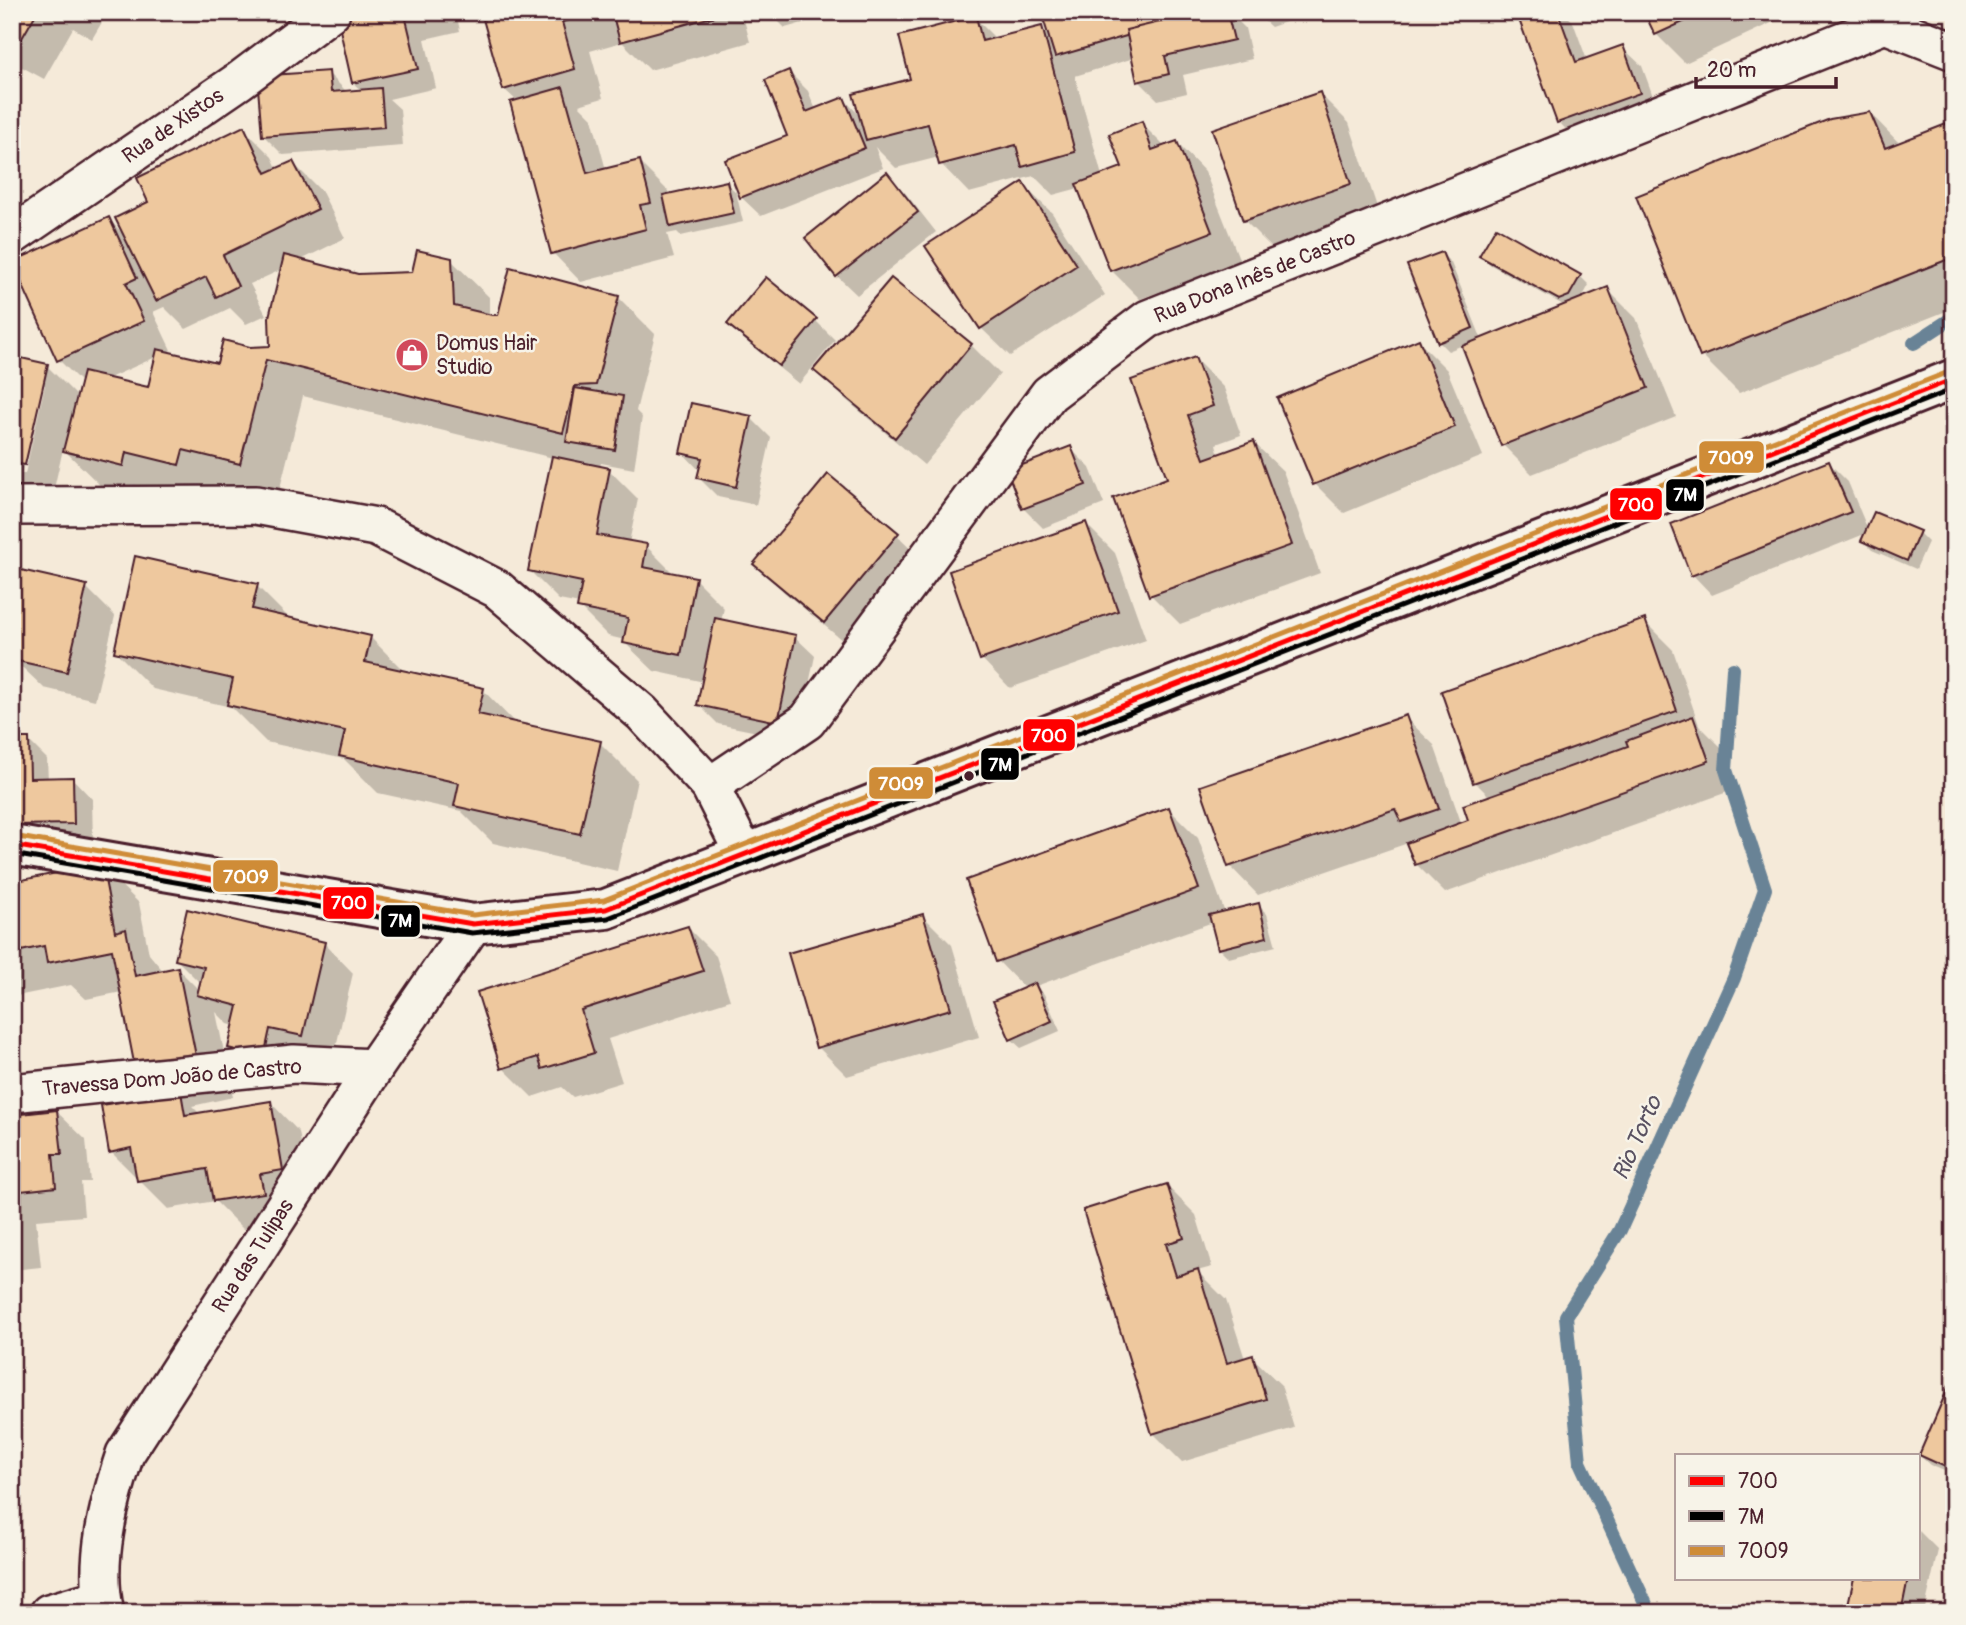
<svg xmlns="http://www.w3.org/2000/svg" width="1966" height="1625" font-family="Pangolin,sans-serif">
  <rect width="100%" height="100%" fill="#f5ead9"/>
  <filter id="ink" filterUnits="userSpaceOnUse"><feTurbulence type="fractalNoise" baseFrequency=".0143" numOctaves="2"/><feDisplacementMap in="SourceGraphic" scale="14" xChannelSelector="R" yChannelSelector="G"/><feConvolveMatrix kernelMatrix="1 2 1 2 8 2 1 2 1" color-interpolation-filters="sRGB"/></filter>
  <g filter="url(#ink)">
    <g fill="#0003" fill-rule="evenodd">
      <polygon points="12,12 108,12 92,39 73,28 44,79 22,67 12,85"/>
      <polygon points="338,12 456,12 460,31 425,39 436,88 389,99 400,109 403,146 283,155 263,135 328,73 348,93 362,91 353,83"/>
      <polygon points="483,12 742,12 750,42 650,70 622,42 590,51 603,98 579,105 592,118 606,170 639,162 668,191 669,195 726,183 736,192 743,222 681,236 677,232 667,234 674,258 581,282 553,253 517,101 504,89"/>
      <polygon points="769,12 842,12 785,28"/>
      <polygon points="1057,12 1195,12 1196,15 1210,12 1229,12 1245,28 1252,59 1183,75 1187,93 1158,100 1139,81 1134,58 1075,76 1102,176 1124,168 1141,123 1165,147 1177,143 1205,172 1240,261 1140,299 1111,270 1079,188 1053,195 1034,176 969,193 941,164 939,157 896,168 875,147 883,168 761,216 741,197 789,137 789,72 808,91 816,110 844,99 861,117 912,80 975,18 996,39 1041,28 1051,37"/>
      <polygon points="1259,12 1306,12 1306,15 1271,27 1261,18"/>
      <polygon points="1527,12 1564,12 1573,22 1587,60 1622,47 1642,66 1659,113 1578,142 1559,122"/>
      <polygon points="1646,12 1795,12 1685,63 1656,34"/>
      <polygon points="1320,94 1349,123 1379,213 1273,249 1244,220"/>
      <polygon points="1870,113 1900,144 1954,123 1954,308 1739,393 1702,356"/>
      <path d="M 243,128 L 272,157 L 278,170 L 293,163 L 322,192 L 345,238 L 299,261 L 358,275 L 413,274 L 451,260 L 489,297 L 489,316 L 618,297 L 655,334 L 636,411 L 642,417 L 634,469 L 601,463 L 600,468 L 609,470 L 638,499 L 629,543 L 646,546 L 675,575 L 695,579 L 724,608 L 721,621 L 795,637 L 815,656 L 797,740 L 718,724 L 699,705 L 704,682 L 654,671 L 625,643 L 625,640 L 608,636 L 579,607 L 580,604 L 559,600 L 530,571 L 553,458 L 303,396 L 277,500 L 220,486 L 216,501 L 103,488 L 63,449 L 53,493 L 12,484 L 12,358 L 47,366 L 76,395 L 74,403 L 77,404 L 82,383 L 59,360 L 109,219 L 124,235 L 150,203 ZM 283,269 L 271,348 L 250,349 L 219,365 L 165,353 L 171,350 L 153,312 L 164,307 L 186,329 L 230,308 L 246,324 L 266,315 L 250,284 ZM 158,356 L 149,389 L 107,379 ZM 41,385 L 45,385 L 25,474 L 21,474 Z"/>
      <polygon points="887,175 906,194 936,232 857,295 837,276 807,238"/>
      <polygon points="1023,185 1052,213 1105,295 1010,356 981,328"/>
      <polygon points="1442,254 1451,263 1482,340 1565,306 1491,265 1481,256 1580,276 1589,285 1581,300 1607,289 1636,318 1676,417 1532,474 1503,445 1463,345 1448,351 1439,342"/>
      <polygon points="766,280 816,321 835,340 813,367 816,369 891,280 971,345 1000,374 924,465 844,398 813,367 799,384 748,343 729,324"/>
      <polygon points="1418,341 1447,370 1483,456 1344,513 1315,484 1279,398"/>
      <polygon points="1195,359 1224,388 1241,435 1216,444 1219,455 1254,443 1283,471 1320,573 1180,624 1151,595 1169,479"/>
      <polygon points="751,418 771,438 756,505 718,497 699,478 700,471 682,452"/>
      <polygon points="1070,448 1090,468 1104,504 1043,528 1023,508"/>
      <polygon points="1829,463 1848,482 1868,530 1919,533 1928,542 1916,569 1872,550 1863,541 1867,533 1712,595 1693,575 1673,525"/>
      <polygon points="1086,524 1115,553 1146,640 1010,688 982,659"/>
      <polygon points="897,535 926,563 854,650 784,592 756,563"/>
      <polygon points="12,569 86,587 115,616 95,700 44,688 23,668 12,665"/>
      <polygon points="257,586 291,620 370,637 406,673 483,690 517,725 600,743 637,780 617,871 493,843 461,811 378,793 344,759 266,742 231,707 153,689 116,652"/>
      <polygon points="1644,621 1673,650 1699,725 1721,747 1736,789 1445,893 1416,864 1408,843 1258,895 1230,866 1405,717 1434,745 1462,825 1471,821 1490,797 1475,782"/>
      <polygon points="12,740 28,740 47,759 48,780 73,779 92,799 93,843 12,845"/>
      <polygon points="1169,809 1198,838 1225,913 1258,905 1267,914 1276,946 1229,958 1219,948 1213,922 1036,986 1044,994 1060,1031 1021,1048 1011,1039 1025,989 998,961"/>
      <polygon points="101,866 139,903 149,954 164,972 178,969 200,991 202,985 177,960 188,911 325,944 353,973 332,1064 299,1057 292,1085 259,1076 230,1048 235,1026 228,1024 216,1012 233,1097 192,1106 200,1114 271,1103 299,1132 311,1198 292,1221 243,1229 215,1201 168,1209 111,1152 162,1096 122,992 86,999 71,985 12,997 12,884"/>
      <polygon points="923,916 952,945 979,1037 847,1076 818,1047"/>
      <polygon points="688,928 716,956 730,1000 608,1039 622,1082 573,1097 562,1087 532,1097 503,1068"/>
      <polygon points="12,1022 16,1042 12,1043"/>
      <polygon points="57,1112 86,1140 90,1182 81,1182 84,1216 36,1220 41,1267 12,1270 12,1116"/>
      <polygon points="1167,1186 1196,1215 1212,1267 1197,1271 1226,1300 1245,1359 1252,1357 1281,1385 1294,1428 1182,1462 1153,1433"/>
      <polygon points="1954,1378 1954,1475 1930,1465 1920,1456"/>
      <polygon points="1919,1531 1938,1550 1924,1613 1848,1613 1855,1578 1919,1578"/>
    </g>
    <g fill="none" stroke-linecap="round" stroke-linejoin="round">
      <g stroke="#698396" stroke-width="14">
        <polyline points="1914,343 1954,317"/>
        <polyline points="1650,1613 1580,1462 1566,1316 1620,1230 1734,978 1765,889 1726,770 1733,669"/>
      </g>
    </g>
    <g fill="#eec89e" stroke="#4a1f2b" stroke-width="2">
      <polygon points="12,12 37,12 14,52 12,50"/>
      <polygon points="336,12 437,12 406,19 418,69 352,83"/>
      <polygon points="481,12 598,12 562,22 575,69 503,90"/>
      <polygon points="612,12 722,12 723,14 620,42"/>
      <polygon points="1051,12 1182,12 1184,19 1055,57 1042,15"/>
      <polygon points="1202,12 1227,12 1234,40 1165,56 1169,74 1137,82 1126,30"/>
      <polygon points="1257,12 1278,12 1260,19"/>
      <polygon points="1522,12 1558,12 1576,62 1623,45 1640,93 1557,123 1517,14"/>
      <polygon points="1644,12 1705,12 1655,35"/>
      <polygon points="976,16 982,41 1042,26 1075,152 1022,167 1016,145 939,165 928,124 866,140 853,94 910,79 899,36"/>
      <polygon points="789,70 806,112 844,97 865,148 740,198 725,160 787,136 765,80"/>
      <polygon points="329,71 331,92 381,88 384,127 262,136 257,76"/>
      <polygon points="563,87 587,173 640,160 651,203 640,205 646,229 551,254 510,102"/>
      <polygon points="1320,92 1351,184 1243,221 1212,129"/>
      <polygon points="1870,112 1885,148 1954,121 1954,257 1700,357 1636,196 1830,119"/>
      <polygon points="1142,121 1152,150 1177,141 1212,232 1110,271 1076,184 1122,167 1109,134"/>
      <polygon points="244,126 266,173 293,161 318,209 223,255 238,286 216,297 206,277 156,301 115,218 148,202 137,178"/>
      <polygon points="887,172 918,212 836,277 805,238"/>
      <polygon points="727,181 734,213 670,227 663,195"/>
      <polygon points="1023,182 1077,265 980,329 925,246"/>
      <polygon points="109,217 137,278 126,283 144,321 57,361 12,262"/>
      <polygon points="1496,227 1581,275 1569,296 1559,300 1479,256"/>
      <polygon points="417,250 452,258 454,306 492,315 498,315 510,267 619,296 596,385 575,386 563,433 266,360 240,464 183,450 179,465 126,452 123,466 63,451 83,372 148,387 157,349 217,363 223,340 250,347 270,346 269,317 284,255 358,274 412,272"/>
      <polygon points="1442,252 1473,328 1438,343 1407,265"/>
      <polygon points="766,277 817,319 779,366 727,324"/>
      <polygon points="891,278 972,344 895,438 813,370"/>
      <polygon points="1608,287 1648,388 1501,446 1462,346"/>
      <polygon points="1419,339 1455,427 1313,485 1277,398"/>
      <polygon points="12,356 48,364 25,465 12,463"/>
      <polygon points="1195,357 1213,406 1188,415 1204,459 1254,441 1292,545 1149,596 1113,498 1167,478 1131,380"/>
      <polygon points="575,388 623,396 615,450 566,442"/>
      <polygon points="691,403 752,416 736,487 697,478 702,458 680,453"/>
      <polygon points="1071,446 1086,485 1022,509 1007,471"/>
      <polygon points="552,456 610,468 597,535 647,544 643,567 696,577 681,655 623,643 628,618 577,608 582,582 528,571"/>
      <polygon points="1829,461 1851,512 1691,576 1671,524"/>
      <polygon points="828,474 899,533 824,623 753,564"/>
      <polygon points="1874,512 1920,531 1907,561 1861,541"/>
      <polygon points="1086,522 1118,611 980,660 949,571"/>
      <polygon points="135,556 258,584 252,609 371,636 365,662 484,688 478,714 601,741 580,834 454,806 459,783 339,756 345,731 227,705 233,679 114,652"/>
      <polygon points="12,568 87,585 67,672 13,660 16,645 12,644"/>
      <polygon points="715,618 796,635 778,722 697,705"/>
      <polygon points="1645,619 1677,711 1473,783 1441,691"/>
      <polygon points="1406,715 1439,809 1401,822 1395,809 1228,867 1200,786"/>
      <polygon points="1693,716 1709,761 1415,865 1406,843 1468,820 1463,805 1628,746 1626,741"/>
      <polygon points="12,738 29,738 30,778 73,777 74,824 12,825"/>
      <polygon points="1169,807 1199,889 996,962 966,880"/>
      <polygon points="102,864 115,932 126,929 135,976 178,967 197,1061 136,1073 112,950 47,963 44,946 12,953 12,882"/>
      <polygon points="1259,903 1267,937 1218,949 1209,915"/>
      <polygon points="187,909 325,942 303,1036 270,1029 264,1057 228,1048 238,1006 197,995 204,967 175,960"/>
      <polygon points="923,914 951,1009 816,1048 788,953"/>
      <polygon points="688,926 703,971 581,1010 594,1053 542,1069 538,1057 501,1069 477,992"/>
      <polygon points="1035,983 1052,1021 1010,1040 993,1001"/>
      <polygon points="181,1092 185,1115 271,1101 283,1170 260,1174 264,1193 213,1201 207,1169 137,1181 131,1148 109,1153 101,1105"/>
      <polygon points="57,1110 62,1154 53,1154 56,1187 12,1192 12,1115"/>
      <polygon points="1167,1184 1184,1238 1166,1244 1176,1276 1198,1269 1227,1363 1253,1355 1266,1399 1152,1434 1083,1210"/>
      <polygon points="1954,1374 1954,1471 1919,1455"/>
      <polygon points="1854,1578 1908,1578 1901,1613 1846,1613"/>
    </g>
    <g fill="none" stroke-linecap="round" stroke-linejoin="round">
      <defs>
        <g id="street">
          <polyline points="1877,12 1885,24 1954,51"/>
          <polyline points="12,236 239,81 331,12"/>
          <polyline points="12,506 256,505 376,527 497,589 642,713 710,786 744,854"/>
          <polyline points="710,786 807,721 1049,394 1148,319 1885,24"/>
          <polyline points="12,1093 294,1064 374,1068"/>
          <polyline points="49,1613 101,1598"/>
          <path d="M 105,1613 C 93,1562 109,1502 125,1454 L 374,1068 L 473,924"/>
        </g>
        <polyline id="primary" points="12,845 473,924 606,909 1954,379"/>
      </defs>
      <use href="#street" stroke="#4a1f2b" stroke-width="42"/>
      <use href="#primary" stroke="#4a1f2b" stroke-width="44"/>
      <use href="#street" stroke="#f7f3e8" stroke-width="37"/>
      <use href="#primary" stroke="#f7f3e8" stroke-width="38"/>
      <defs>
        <polyline id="bus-1" points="12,845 473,924 606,909 1954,379"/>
        <polyline id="bus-2" points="12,854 472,933 608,918 1954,389"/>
        <polyline id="bus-3" points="13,836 473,915 604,900 1951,371"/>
      </defs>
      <use href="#bus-1" stroke="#f7f3e8" stroke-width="10"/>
      <use href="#bus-2" stroke="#f7f3e8" stroke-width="10"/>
      <use href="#bus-3" stroke="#f7f3e8" stroke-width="10"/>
      <use href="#bus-1" stroke="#f00" stroke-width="5"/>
      <use href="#bus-2" stroke="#000" stroke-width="5"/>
      <use href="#bus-3" stroke="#cf8c37" stroke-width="5"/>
    </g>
  </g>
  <defs>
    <symbol id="shop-disc" viewBox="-11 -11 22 22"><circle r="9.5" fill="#d1495b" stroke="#f7f3e8"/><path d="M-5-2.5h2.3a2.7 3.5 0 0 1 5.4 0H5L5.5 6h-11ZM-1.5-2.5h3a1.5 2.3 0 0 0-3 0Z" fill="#fff"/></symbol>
  </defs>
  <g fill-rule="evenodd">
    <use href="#shop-disc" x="393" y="336" width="38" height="38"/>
  </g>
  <circle fill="#4a1f2b" stroke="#f7f3e8" stroke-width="2.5" cx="969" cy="776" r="6"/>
  <g text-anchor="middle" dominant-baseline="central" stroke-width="5" stroke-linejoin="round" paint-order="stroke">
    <g font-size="21" fill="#4a1f2b" stroke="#f7f3e8">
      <text transform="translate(173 126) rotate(-34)">Rua de Xistos</text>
      <text transform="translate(1255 277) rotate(-22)">Rua Dona Inês de Castro</text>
      <text transform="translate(172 1078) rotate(-5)">Travessa Dom João de Castro</text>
      <text transform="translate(253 1256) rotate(-57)">Rua das Tulipas</text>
    </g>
    <g font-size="21" fill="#4a1f2b" stroke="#f7f3e8" text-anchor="start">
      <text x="436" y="343">Domus Hair<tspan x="436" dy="24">Studio</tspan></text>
    </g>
    <g font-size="23" font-style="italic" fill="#595161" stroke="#f7f3e8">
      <text transform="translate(1637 1138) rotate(-66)">Rio Torto</text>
    </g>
  </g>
  <g stroke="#f7f3e8" stroke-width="2.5">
    <rect x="1698" y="440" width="67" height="34" rx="7" fill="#cf8c37"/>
    <rect x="1665" y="478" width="40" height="34" rx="7" fill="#000"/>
    <rect x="1609" y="487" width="54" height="34" rx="7" fill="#f00"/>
    <rect x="1022" y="718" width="54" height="34" rx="7" fill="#f00"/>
    <rect x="980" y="747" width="40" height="34" rx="7" fill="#000"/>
    <rect x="868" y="766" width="66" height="34" rx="7" fill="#cf8c37"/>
    <rect x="212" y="859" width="67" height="34" rx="7" fill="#cf8c37"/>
    <rect x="322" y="886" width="53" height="34" rx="7" fill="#f00"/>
    <rect x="380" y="904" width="41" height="34" rx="7" fill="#000"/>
  </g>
  <g font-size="19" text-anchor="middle" font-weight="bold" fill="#fff">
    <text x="1731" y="464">7009</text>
    <text x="1685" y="501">7M</text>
    <text x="1636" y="511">700</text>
    <text x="1049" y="742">700</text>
    <text x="1000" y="771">7M</text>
    <text x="901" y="790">7009</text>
    <text x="246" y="883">7009</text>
    <text x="349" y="909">700</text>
    <text x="400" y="927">7M</text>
  </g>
  <rect width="1966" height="1625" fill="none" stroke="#f7f3e8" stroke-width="42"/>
  <rect x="21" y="21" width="1924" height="1583" fill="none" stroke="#4a1f2b" stroke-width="2.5" filter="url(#ink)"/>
  <rect x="1675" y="1454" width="245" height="126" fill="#f7f3e8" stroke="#b29e9c" stroke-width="2"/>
  <rect x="1689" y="1476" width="35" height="10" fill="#ff0000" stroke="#b29e9c" stroke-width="2"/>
  <text x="1738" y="1488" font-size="21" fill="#4a1f2b">700</text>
  <rect x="1689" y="1511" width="35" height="10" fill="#000000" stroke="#b29e9c" stroke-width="2"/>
  <text x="1738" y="1524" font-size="21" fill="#4a1f2b">7M</text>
  <rect x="1689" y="1546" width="35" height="10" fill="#cf8c37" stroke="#b29e9c" stroke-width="2"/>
  <text x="1738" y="1558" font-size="21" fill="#4a1f2b">7009</text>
  <path d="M1696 77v10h140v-10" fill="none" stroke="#4a1f2b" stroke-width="3.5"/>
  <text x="1707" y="77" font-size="21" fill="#4a1f2b" stroke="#f7f3e8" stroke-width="5" paint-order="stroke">20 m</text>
</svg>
